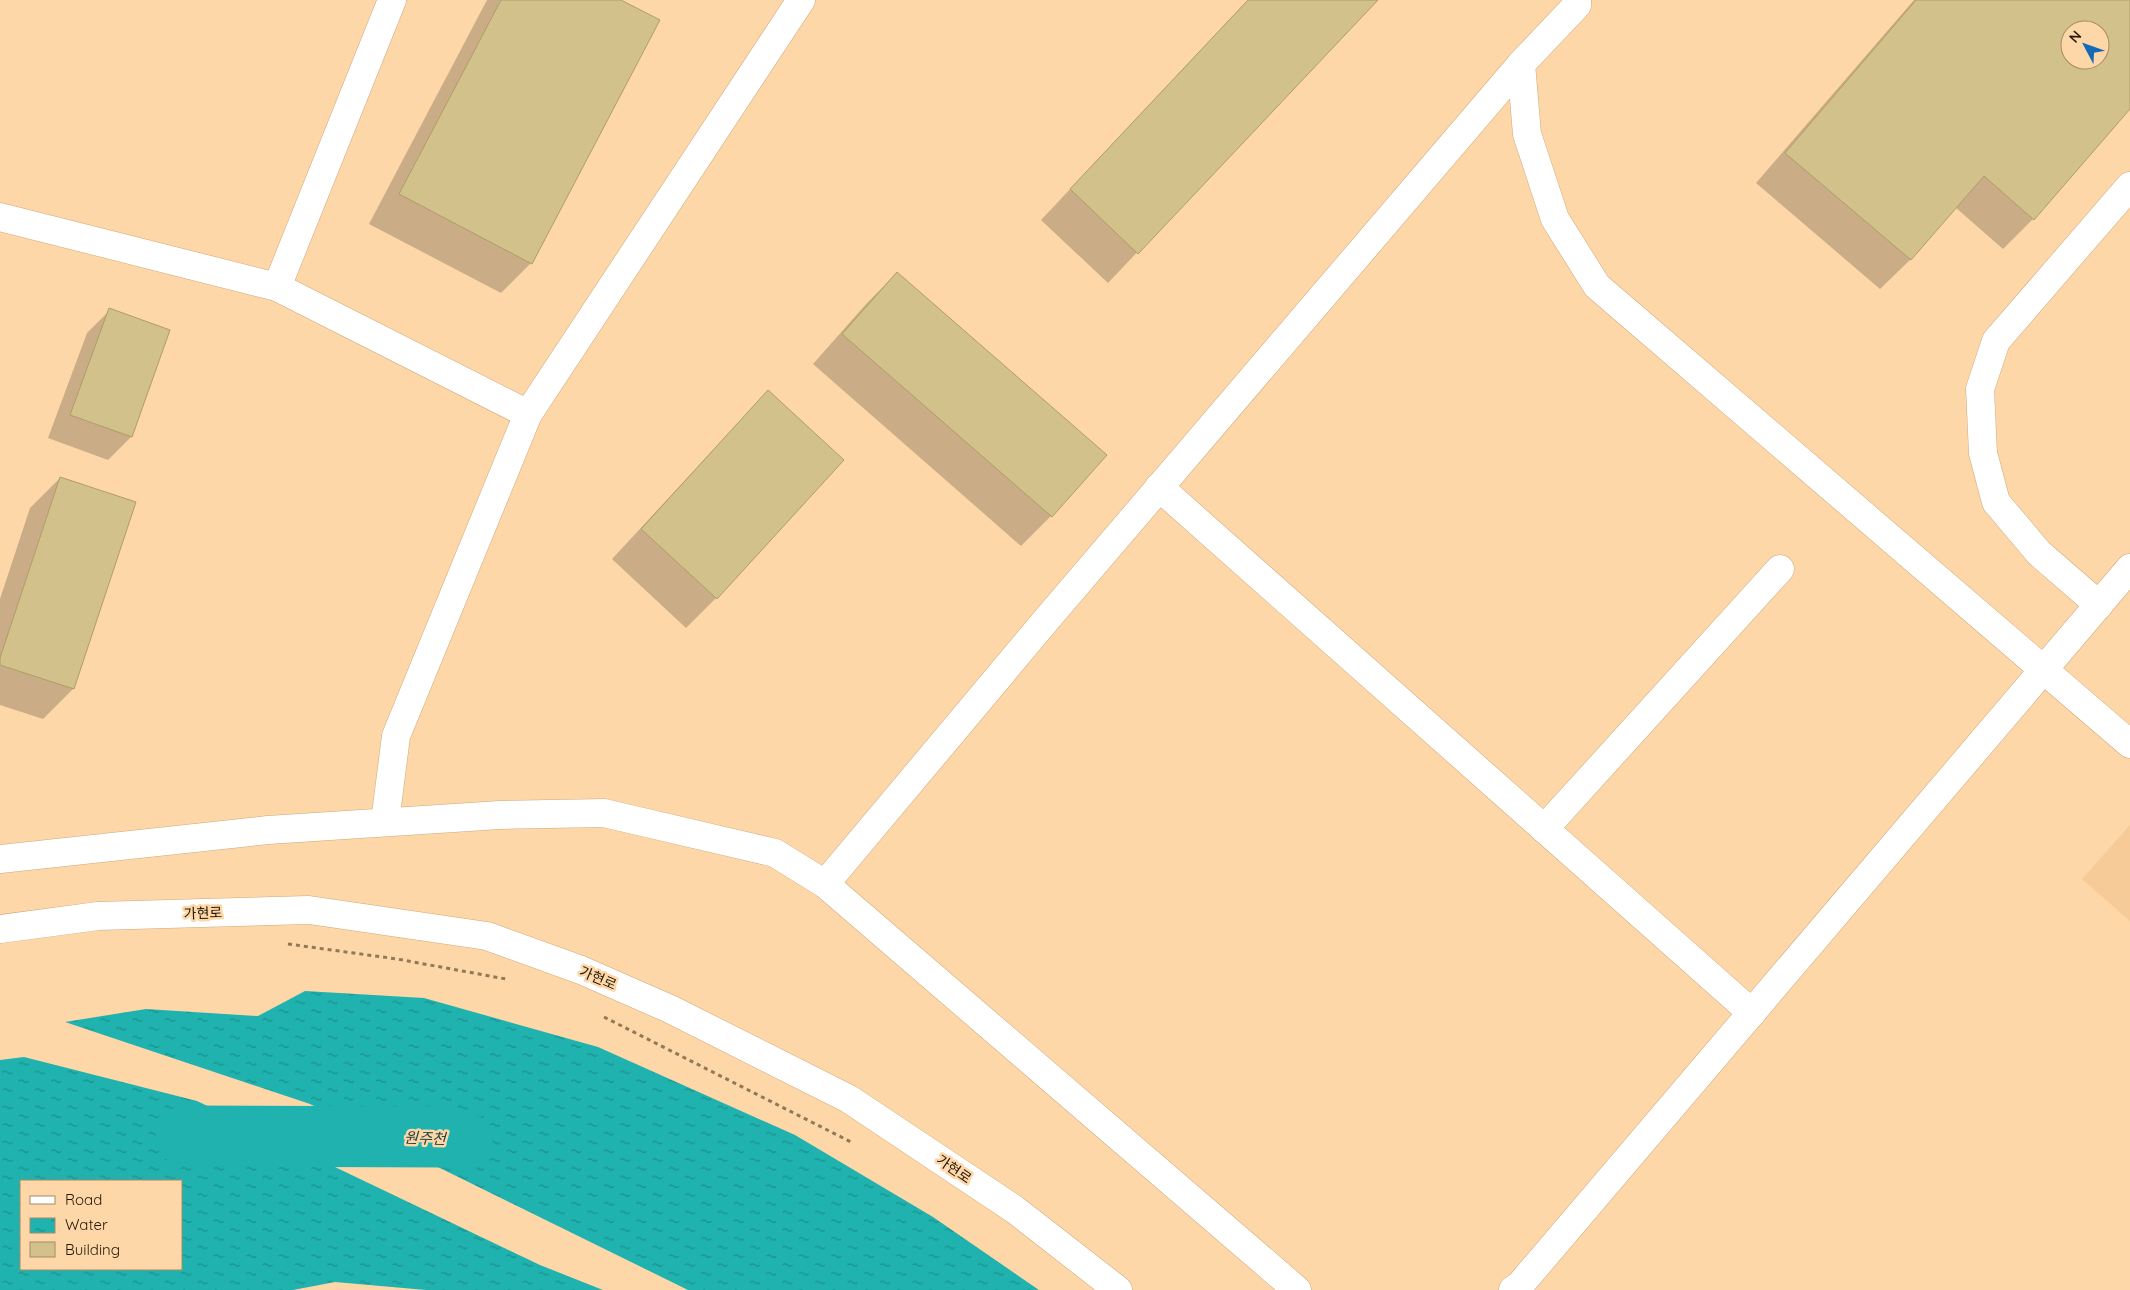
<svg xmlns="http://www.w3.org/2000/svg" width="2130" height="1290" font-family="Quicksand,'Noto Sans KR',sans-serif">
  <defs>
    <pattern id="water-ripples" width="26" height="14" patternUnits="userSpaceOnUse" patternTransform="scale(1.25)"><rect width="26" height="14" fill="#1fb2ae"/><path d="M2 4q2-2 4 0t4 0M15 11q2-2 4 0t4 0" fill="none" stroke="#1b908c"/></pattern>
  </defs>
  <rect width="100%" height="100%" fill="#fdd7a8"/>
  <polygon fill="#f6cb97" points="2130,825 2130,921 2082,879"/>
  <g fill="url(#water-ripples)" fill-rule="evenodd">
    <polygon points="305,991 424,998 598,1047 795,1135 933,1217 1039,1290 688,1290 310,1104 65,1022 146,1009 258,1016"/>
    <path d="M 24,1057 L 197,1101 L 540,1265 L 603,1290 L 426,1290 L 335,1282 L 293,1290 L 0,1290 L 0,1060 ZM 21,1181 L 181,1181 L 181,1269 L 21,1269 Z"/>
  </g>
  <g fill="#0003" fill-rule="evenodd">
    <polygon points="487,0 619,0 531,263 501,293 369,224"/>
    <polygon points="1248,0 1376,0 1108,283 1041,220"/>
    <path d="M 1914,0 L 2130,0 L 2130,107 L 2033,219 L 2003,249 L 1955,207 L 1910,260 L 1880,289 L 1756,183 ZM 2070,30 L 2100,30 L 2100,60 L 2070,60 Z"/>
    <polygon points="897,273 1105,455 1051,516 1021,546 813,364 867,303"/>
    <polygon points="110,310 169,331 131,437 108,460 48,438 87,333"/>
    <polygon points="768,391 716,598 686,628 612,559"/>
    <polygon points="60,478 73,689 43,719 0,705 0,599 30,508"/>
  </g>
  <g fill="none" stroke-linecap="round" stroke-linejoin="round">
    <polyline stroke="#1fb2ae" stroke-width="61" points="186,1136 449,1137 462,1141"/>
  </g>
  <g fill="#d3c18b" stroke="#ae9d68" fill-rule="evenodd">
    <polygon points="501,0 621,0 660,20 532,264 399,194"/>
    <polygon points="1248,0 1378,0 1138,254 1070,189"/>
    <path d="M 1916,0 L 2130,0 L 2130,109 L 2034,220 L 1984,176 L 1911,260 L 1785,153 ZM 2070,30 L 2100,30 L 2100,60 L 2070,60 Z"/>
    <polygon points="897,272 1107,455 1052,517 842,334"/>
    <polygon points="109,308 170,330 132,437 70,415"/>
    <polygon points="768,390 844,460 717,599 641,529"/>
    <polygon points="60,477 136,502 74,689 0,665 0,658"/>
  </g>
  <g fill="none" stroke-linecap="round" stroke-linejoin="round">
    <defs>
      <g id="minor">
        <polyline points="1577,0 1577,5 1521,64 1527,134 1555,219 1597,286 2130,744"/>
        <polyline points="0,217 277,287 528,414"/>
        <polyline points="277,287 392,0"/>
        <polyline points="1159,487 1752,1013"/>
        <polyline points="2099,605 2039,553 1996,502 1983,453 1980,389 1996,341 2130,186"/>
        <polyline points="385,822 396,736 528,414 801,0"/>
        <polyline points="1544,829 1780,569"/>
        <polyline points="0,859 268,830 500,815 604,813 775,853 825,884 1297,1290"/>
        <polyline points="825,884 1047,619 1521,64"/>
        <polyline points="0,929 98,916 309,910 487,936 581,970 670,1009 849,1099 1014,1209 1118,1290"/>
        <polyline points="1513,1290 1520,1285 2130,568"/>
      </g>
    </defs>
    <use href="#minor" stroke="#cea97c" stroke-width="29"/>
    <g stroke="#917857" stroke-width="3" stroke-dasharray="4 4" stroke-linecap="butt">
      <polyline points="288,944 397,959 506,979"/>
      <polyline points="604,1017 853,1143"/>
    </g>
    <use href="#minor" stroke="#fff" stroke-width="28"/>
  </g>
  <g text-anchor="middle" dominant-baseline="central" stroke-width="5" stroke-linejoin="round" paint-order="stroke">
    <g font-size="14" fill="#241705" stroke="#fdd7a8">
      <text transform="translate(203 913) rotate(-2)">가현로</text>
      <text transform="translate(598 978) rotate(23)">가현로</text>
      <text transform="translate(954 1169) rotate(34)">가현로</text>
    </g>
    <g font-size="15" font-style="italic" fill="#254140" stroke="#fdd7a8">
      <text transform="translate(425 1138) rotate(2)">원주천</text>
    </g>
  </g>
  <rect x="20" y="1180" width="162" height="90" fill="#fdd7a8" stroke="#a68a67"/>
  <rect x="30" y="1196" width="25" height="8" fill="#ffffff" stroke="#a68a67"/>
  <text x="65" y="1205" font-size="15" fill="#241705">Road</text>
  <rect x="30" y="1218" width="25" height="15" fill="url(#water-ripples)" stroke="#a68a67"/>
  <text x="65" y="1230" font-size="15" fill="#241705">Water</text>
  <rect x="30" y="1242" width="25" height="15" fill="#d3c18b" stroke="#a68a67"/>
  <text x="65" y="1255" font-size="15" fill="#241705">Building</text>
  <g transform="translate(2085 45) rotate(311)"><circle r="24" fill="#fdd7a8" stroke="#a68a67"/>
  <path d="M0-4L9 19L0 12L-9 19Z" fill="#1569b7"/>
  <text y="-8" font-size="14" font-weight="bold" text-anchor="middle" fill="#241705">N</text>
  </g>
</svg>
